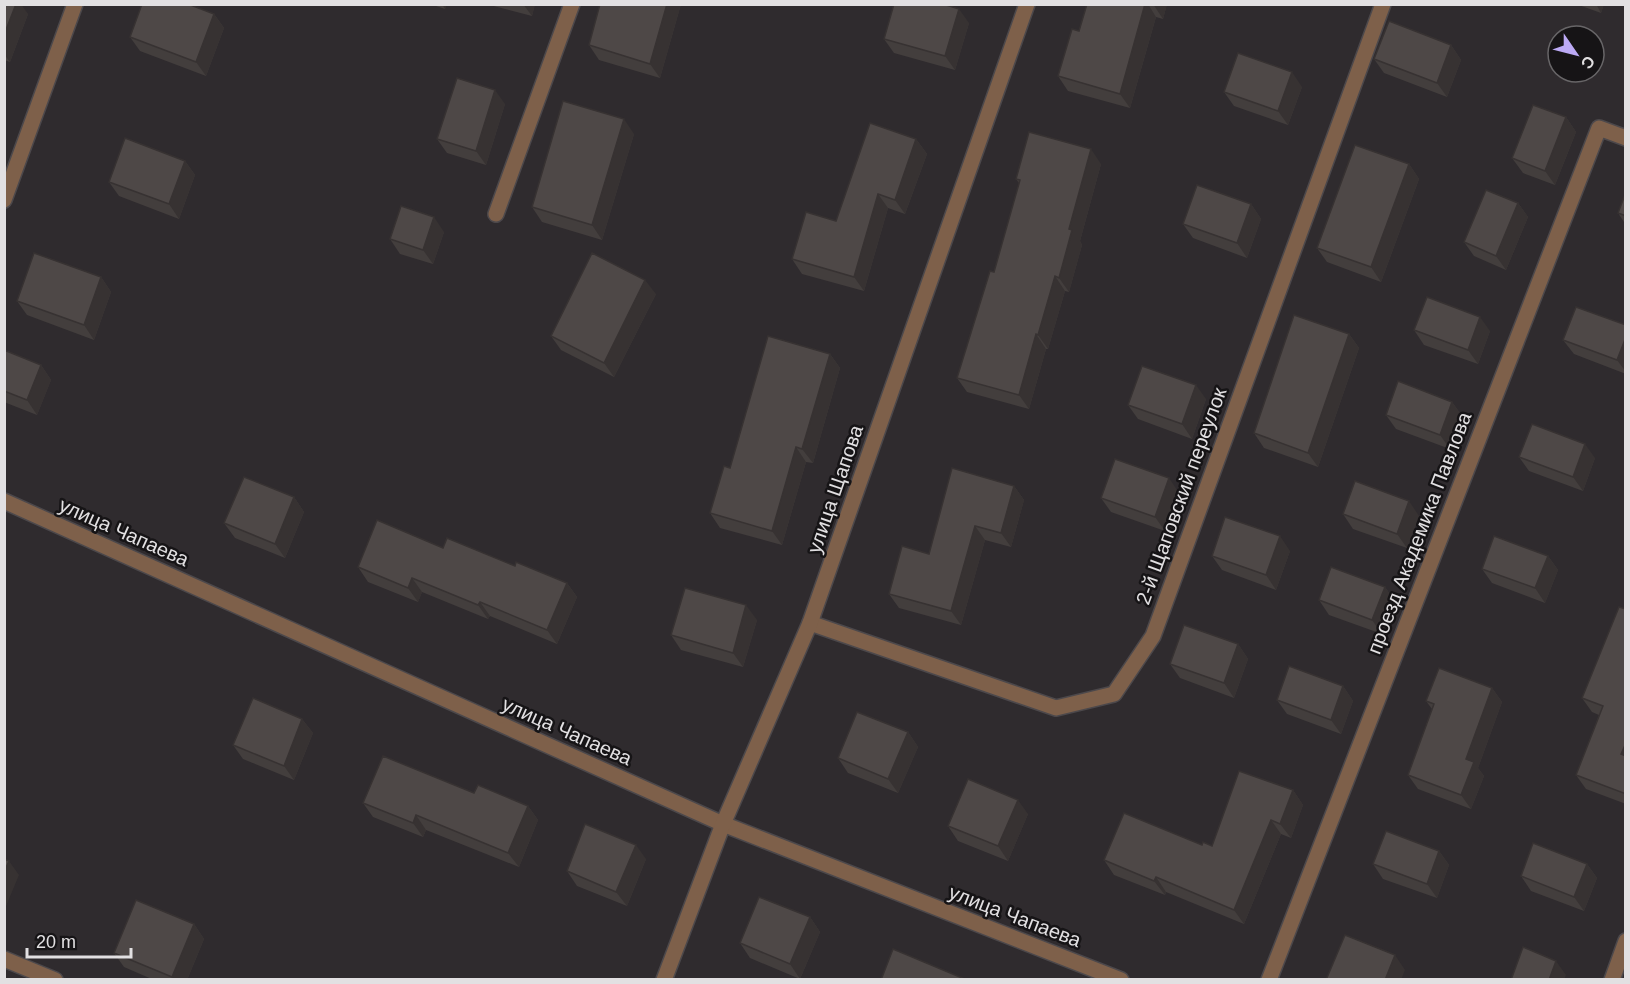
<svg xmlns="http://www.w3.org/2000/svg" width="1630" height="984" font-family="Arial,sans-serif">
  <rect width="100%" height="100%" fill="#2f2b2e"/>
  <g fill="none" stroke-linecap="round" stroke-linejoin="round">
    <defs>
      <g id="lane">
        <polyline points="810,623 1056,708 1114,694 1153,636 1383,4"/>
        <polyline points="1269,980 1599,128 1626,138"/>
      </g>
      <g id="street">
        <polyline points="4,200 75,4"/>
        <polyline points="496,214 572,4"/>
        <polyline points="4,501 723,824 1121,980"/>
        <polyline points="4,959 55,980"/>
        <polyline points="664,980 723,824 810,623 1027,4"/>
        <polyline points="1612,980 1626,941"/>
      </g>
    </defs>
    <use href="#lane" stroke="#4c484b" stroke-width="18"/>
    <use href="#street" stroke="#4c484b" stroke-width="18"/>
    <use href="#lane" stroke="#7e604a" stroke-width="15"/>
    <use href="#street" stroke="#7e604a" stroke-width="15"/>
  </g>
  <g fill="#433e3d">
    <polygon points="4,4 28,14 10,62 4,60"/>
    <polygon points="430,4 447,4 445,9"/>
    <polygon points="486,4 535,4 532,16"/>
    <polygon points="681,4 660,78 599,60 589,45"/>
    <polygon points="1087,4 1167,4 1163,19 1156,17 1130,108 1068,91 1058,76 1079,31"/>
    <polygon points="1576,4 1604,4 1601,13"/>
    <polygon points="214,14 224,28 206,76 140,51 130,37"/>
    <polygon points="969,23 955,70 894,53 884,39"/>
    <polygon points="1451,45 1461,60 1447,97 1384,73 1374,59"/>
    <polygon points="1302,87 1288,125 1234,106 1224,92"/>
    <polygon points="505,104 486,165 447,153 437,139"/>
    <polygon points="1566,117 1576,132 1555,185 1523,173 1512,158"/>
    <polygon points="634,134 602,240 542,222 532,207"/>
    <polygon points="916,139 927,154 905,214 888,208 864,291 802,274 792,259 836,221"/>
    <polygon points="185,161 195,175 179,219 119,196 109,182"/>
    <polygon points="1101,164 1080,241 1082,245 1069,292 1065,291 1048,349 1046,349 1029,409 967,392 957,378 994,272 1019,183 1016,179"/>
    <polygon points="1409,164 1419,179 1381,282 1327,262 1317,248"/>
    <polygon points="1626,192 1626,225 1618,213"/>
    <polygon points="1518,203 1528,217 1506,270 1474,256 1464,242"/>
    <polygon points="1251,204 1261,219 1247,258 1193,238 1183,224"/>
    <polygon points="444,232 433,264 400,254 390,239"/>
    <polygon points="101,277 111,292 94,340 27,315 17,301"/>
    <polygon points="656,294 614,377 561,350 551,336"/>
    <polygon points="1626,325 1626,374 1574,354 1563,340"/>
    <polygon points="1414,330 1490,331 1478,364 1424,345"/>
    <polygon points="1349,334 1359,348 1318,467 1264,448 1254,433"/>
    <polygon points="4,350 41,365 51,380 37,415 4,402"/>
    <polygon points="830,354 840,368 813,463 806,462 782,545 720,528 710,513 730,468"/>
    <polygon points="1206,399 1192,439 1138,419 1128,405"/>
    <polygon points="1452,402 1462,416 1450,449 1396,429 1386,415"/>
    <polygon points="1519,457 1595,458 1583,491 1529,471"/>
    <polygon points="1014,486 1024,500 1011,547 985,540 961,625 899,608 889,594 929,554"/>
    <polygon points="1179,493 1165,531 1111,512 1101,498"/>
    <polygon points="294,497 304,512 285,558 235,538 224,523"/>
    <polygon points="1343,514 1419,516 1407,548 1353,529"/>
    <polygon points="443,548 515,566 567,583 577,597 557,644 490,616 488,619 422,592 418,602 368,582 358,567"/>
    <polygon points="1290,551 1276,590 1222,570 1212,556"/>
    <polygon points="1548,556 1558,570 1545,603 1492,583 1482,569"/>
    <polygon points="1385,587 1395,602 1382,634 1329,615 1319,600"/>
    <polygon points="1626,609 1626,804 1586,789 1576,775 1599,715 1592,712 1582,698"/>
    <polygon points="757,620 743,667 681,650 671,635"/>
    <polygon points="1238,644 1248,659 1234,698 1180,678 1170,664"/>
    <polygon points="1343,686 1353,701 1341,734 1287,714 1277,700"/>
    <polygon points="1492,688 1502,702 1478,768 1484,776 1471,809 1418,789 1408,775 1432,709 1426,701"/>
    <polygon points="302,719 313,733 294,780 243,759 233,745"/>
    <polygon points="908,732 918,747 898,793 848,773 838,758"/>
    <polygon points="1293,790 1303,805 1291,838 1281,834 1244,924 1166,892 1165,895 1114,875 1104,860 1202,845 1212,846"/>
    <polygon points="474,793 528,806 538,820 519,867 426,830 423,837 373,817 363,803"/>
    <polygon points="1028,814 1008,861 958,841 948,826"/>
    <polygon points="1439,851 1449,865 1437,898 1383,879 1373,864"/>
    <polygon points="646,859 627,906 577,886 567,871"/>
    <polygon points="1587,864 1597,878 1584,911 1531,891 1521,876"/>
    <polygon points="810,917 820,932 800,979 750,958 740,943"/>
    <polygon points="194,924 204,939 187,980 154,980 124,967 114,953"/>
  </g>
  <g fill="#373232">
    <polygon points="16,4 21,4 28,14 10,62 4,54 4,35"/>
    <polygon points="442,4 447,4 445,9"/>
    <polygon points="523,4 535,4 532,16"/>
    <polygon points="667,4 681,4 660,78 650,64"/>
    <polygon points="1145,4 1148,4 1156,17 1130,108 1120,94"/>
    <polygon points="1153,4 1167,4 1163,19"/>
    <polygon points="1596,4 1604,4 1601,13"/>
    <polygon points="959,9 969,23 955,70 945,56"/>
    <polygon points="214,14 224,28 206,76 196,62"/>
    <polygon points="1451,45 1461,60 1447,97 1437,83"/>
    <polygon points="1292,72 1302,87 1288,125 1278,111"/>
    <polygon points="495,90 505,104 486,165 476,151"/>
    <polygon points="1566,117 1576,132 1555,185 1545,171"/>
    <polygon points="624,119 634,134 602,240 592,225"/>
    <polygon points="916,139 927,154 905,214 895,200"/>
    <polygon points="1091,149 1101,164 1080,241 1082,245 1069,292 1059,278 1069,229"/>
    <polygon points="185,161 195,175 179,219 169,204"/>
    <polygon points="1409,164 1419,179 1381,282 1371,267"/>
    <polygon points="878,194 888,208 864,291 854,277"/>
    <polygon points="1518,203 1528,217 1506,270 1496,256"/>
    <polygon points="1251,204 1261,219 1247,258 1237,243"/>
    <polygon points="434,217 444,232 433,264 423,250"/>
    <polygon points="1055,276 1065,291 1048,349 1038,335"/>
    <polygon points="101,277 111,292 94,340 84,325"/>
    <polygon points="645,280 656,294 614,377 604,363"/>
    <polygon points="1480,317 1490,331 1478,364 1468,350"/>
    <polygon points="1036,334 1046,349 1029,409 1019,395"/>
    <polygon points="1349,334 1359,348 1318,467 1308,453"/>
    <polygon points="1626,337 1626,372 1617,360"/>
    <polygon points="830,354 840,368 813,463 802,449"/>
    <polygon points="41,365 51,380 37,415 27,400"/>
    <polygon points="1196,385 1206,399 1192,439 1182,424"/>
    <polygon points="1452,402 1462,416 1450,449 1440,435"/>
    <polygon points="1585,444 1595,458 1583,491 1573,477"/>
    <polygon points="796,447 806,462 782,545 772,531"/>
    <polygon points="1169,478 1179,493 1165,531 1155,517"/>
    <polygon points="1014,486 1024,500 1011,547 1001,533"/>
    <polygon points="294,497 304,512 285,558 275,544"/>
    <polygon points="1409,501 1419,516 1407,548 1397,534"/>
    <polygon points="975,526 985,540 961,625 951,611"/>
    <polygon points="1280,536 1290,551 1276,590 1266,575"/>
    <polygon points="1548,556 1558,570 1545,603 1535,588"/>
    <polygon points="412,578 422,592 418,602 408,588"/>
    <polygon points="567,583 577,597 557,644 547,630"/>
    <polygon points="1385,587 1395,602 1382,634 1372,620"/>
    <polygon points="480,602 490,616 488,619 478,605"/>
    <polygon points="746,605 757,620 743,667 733,653"/>
    <polygon points="1238,644 1248,659 1234,698 1224,683"/>
    <polygon points="1343,686 1353,701 1341,734 1331,720"/>
    <polygon points="1492,688 1502,702 1478,768 1484,776 1471,809 1461,795 1466,759"/>
    <polygon points="302,719 313,733 294,780 284,766"/>
    <polygon points="908,732 918,747 898,793 888,779"/>
    <polygon points="1626,743 1626,760 1621,754"/>
    <polygon points="1293,790 1303,805 1291,838 1280,824"/>
    <polygon points="1018,800 1028,814 1008,861 998,846"/>
    <polygon points="528,806 538,820 519,867 508,853"/>
    <polygon points="416,815 426,830 423,837 413,823"/>
    <polygon points="1271,820 1281,834 1244,924 1234,910"/>
    <polygon points="636,845 646,859 627,906 616,892"/>
    <polygon points="1439,851 1449,865 1437,898 1427,884"/>
    <polygon points="9,861 19,875 4,911 4,872"/>
    <polygon points="1587,864 1597,878 1584,911 1574,897"/>
    <polygon points="1156,877 1166,892 1165,895 1154,881"/>
    <polygon points="810,917 820,932 800,979 790,964"/>
    <polygon points="194,924 204,939 187,980 174,980 172,977"/>
    <polygon points="1395,955 1405,970 1401,980 1385,980"/>
    <polygon points="1556,961 1566,975 1564,980 1549,980"/>
  </g>
  <g fill="#4e4847" stroke="#373232" stroke-width="1.5">
    <polygon points="4,4 16,4 4,35"/>
    <polygon points="142,4 188,4 214,14 196,62 130,37"/>
    <polygon points="600,4 667,4 650,64 589,45"/>
    <polygon points="894,4 943,4 959,9 945,56 884,39"/>
    <polygon points="1087,4 1145,4 1120,94 1058,76 1072,29 1079,31"/>
    <polygon points="1389,21 1451,45 1437,83 1374,59"/>
    <polygon points="1238,53 1292,72 1278,111 1224,92"/>
    <polygon points="457,78 495,90 476,151 437,139"/>
    <polygon points="563,101 624,119 592,225 532,207"/>
    <polygon points="1533,105 1566,117 1545,171 1512,158"/>
    <polygon points="870,123 916,139 895,200 878,194 854,277 792,259 806,212 836,221"/>
    <polygon points="1029,132 1091,149 1069,229 1072,230 1059,278 1055,276 1038,335 1036,334 1019,395 957,378 990,271 994,272 1020,180 1016,179"/>
    <polygon points="125,138 185,161 169,204 109,182"/>
    <polygon points="1355,145 1409,164 1371,267 1317,248"/>
    <polygon points="1197,185 1251,204 1237,243 1183,224"/>
    <polygon points="1486,190 1518,203 1496,256 1464,242"/>
    <polygon points="1626,192 1626,216 1618,213"/>
    <polygon points="401,206 434,217 423,250 390,239"/>
    <polygon points="34,253 101,277 84,325 17,301"/>
    <polygon points="592,253 645,280 604,363 551,336"/>
    <polygon points="1427,297 1480,317 1468,350 1414,330"/>
    <polygon points="1576,307 1626,325 1626,337 1617,360 1563,340"/>
    <polygon points="1294,315 1349,334 1308,453 1254,433"/>
    <polygon points="768,336 830,354 802,449 796,447 772,531 710,513 724,466 730,468"/>
    <polygon points="4,350 41,365 27,400 4,391"/>
    <polygon points="1142,366 1196,385 1182,424 1128,405"/>
    <polygon points="1398,381 1452,402 1440,435 1386,415"/>
    <polygon points="1532,424 1585,444 1573,477 1519,457"/>
    <polygon points="1115,459 1169,478 1155,517 1101,498"/>
    <polygon points="952,468 1014,486 1001,533 975,526 951,611 889,594 902,546 929,554"/>
    <polygon points="244,477 294,497 275,544 224,523"/>
    <polygon points="1355,481 1409,501 1397,534 1343,514"/>
    <polygon points="1225,517 1280,536 1266,575 1212,556"/>
    <polygon points="377,520 443,548 447,538 515,566 516,562 567,583 547,630 480,602 478,605 412,578 408,588 358,567"/>
    <polygon points="1494,536 1548,556 1535,588 1482,569"/>
    <polygon points="1331,567 1385,587 1372,620 1319,600"/>
    <polygon points="685,588 746,605 733,653 671,635"/>
    <polygon points="1619,607 1626,609 1626,743 1621,754 1626,756 1626,794 1576,775 1603,706 1582,698"/>
    <polygon points="1184,625 1238,644 1224,683 1170,664"/>
    <polygon points="1289,666 1343,686 1331,720 1277,700"/>
    <polygon points="1439,668 1492,688 1466,759 1474,762 1461,795 1408,775 1434,704 1426,701"/>
    <polygon points="253,698 302,719 284,766 233,745"/>
    <polygon points="857,712 908,732 888,779 838,758"/>
    <polygon points="383,756 474,793 478,785 528,806 508,853 416,815 413,823 363,803"/>
    <polygon points="1239,771 1293,790 1280,824 1271,820 1234,910 1156,877 1154,881 1104,860 1124,813 1202,845 1203,842 1212,846"/>
    <polygon points="968,779 1018,800 998,846 948,826"/>
    <polygon points="585,824 636,845 616,892 567,871"/>
    <polygon points="1386,831 1439,851 1427,884 1373,864"/>
    <polygon points="1533,843 1587,864 1574,897 1521,876"/>
    <polygon points="4,859 9,861 4,872"/>
    <polygon points="759,897 810,917 790,964 740,943"/>
    <polygon points="136,900 194,924 172,977 114,953"/>
    <polygon points="1345,935 1395,955 1385,980 1326,980"/>
    <polygon points="1523,947 1556,961 1549,980 1511,980"/>
    <polygon points="893,949 967,980 881,980"/>
  </g>
  <g text-anchor="middle" dominant-baseline="central" stroke-width="5" stroke-linejoin="round" paint-order="stroke">
    <g font-size="20" fill="#e2e0e2" stroke="#161416">
      <text transform="translate(835 489) rotate(-71)">улица Щапова</text>
      <text transform="translate(1181 496) rotate(-70)">2-й Щаповский переулок</text>
      <text transform="translate(124 532) rotate(24)">улица Чапаева</text>
      <text transform="translate(1419 533) rotate(-69)">проезд Академика Павлова</text>
      <text transform="translate(567 731) rotate(24)">улица Чапаева</text>
      <text transform="translate(1015 916) rotate(21)">улица Чапаева</text>
    </g>
  </g>
  <rect width="1630" height="984" fill="none" stroke="#e2e0e2" stroke-width="12"/>
  <g transform="translate(1576 54) rotate(125)"><circle r="28" fill="#161416" stroke="#686668" stroke-width="1.5"/>
  <path d="M0-4.5L10 22L0 15L-10 22Z" fill="#bcaaf5"/>
  <text y="-9" font-size="16" font-weight="bold" text-anchor="middle" fill="#e2e0e2">С</text>
  </g>
  <path d="M27 948v9h104v-9" fill="none" stroke="#e2e0e2" stroke-width="3"/>
  <text x="36" y="948" font-size="18" fill="#e2e0e2" stroke="#161416" stroke-width="4.5" paint-order="stroke">20 m</text>
</svg>
